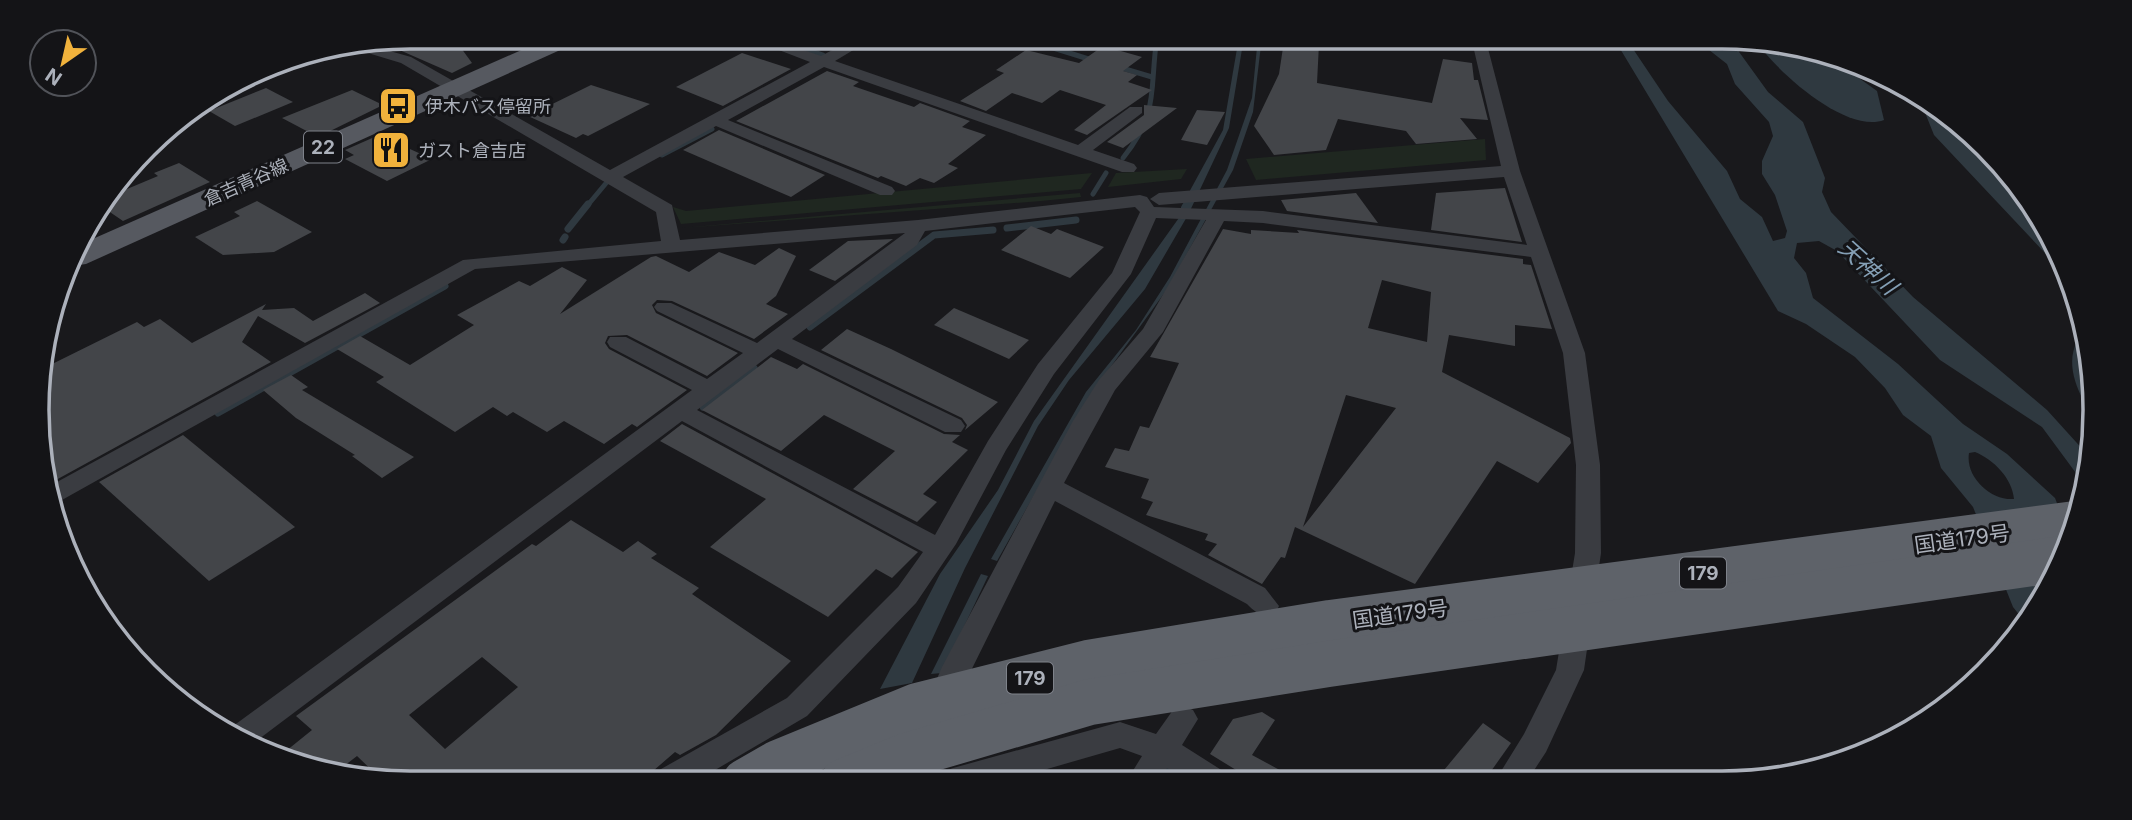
<svg xmlns="http://www.w3.org/2000/svg" width="2132" height="820" font-family="Inter,'Noto Sans JP',sans-serif">
  <rect width="100%" height="100%" fill="#19191c"/>
  <g fill="#1f2720">
    <polygon points="1485,139 1486,160 1256,180 1246,159"/>
    <polygon points="1187,169 1181,179 1108,187 1116,173"/>
    <polygon points="1092,173 1081,189 681,224 673,207 686,211"/>
    <polygon points="1080,193 1081,197 1041,201 681,228"/>
  </g>
  <g fill="#2f3940" fill-rule="evenodd">
    <polygon points="1239,37 1244,37 1229,128 1188,215 1145,289 1069,380 1038,426 965,568 912,683 880,689 940,574 998,490 1034,421 1181,215 1181,207 1223,130"/>
    <polygon points="1258,37 1262,37 1253,112 1233,170 1168,288 1091,394 997,561 991,559 1086,392 1136,330 1170,277 1227,170 1252,98"/>
    <path d="M 1613,37 L 1625,37 L 1668,101 L 1727,171 L 1740,199 L 1762,217 L 1773,241 L 1785,238 L 1787,231 L 1775,195 L 1762,174 L 1762,161 L 1773,136 L 1769,122 L 1735,84 L 1727,64 L 1704,46 L 1700,37 L 1729,38 L 1768,92 L 1803,122 L 1825,178 L 1822,192 L 1831,212 L 1913,297 L 2047,410 L 2086,453 L 2084,484 L 2042,427 L 1940,360 L 1837,251 L 1819,241 L 1797,243 L 1794,258 L 1806,273 L 1813,298 L 1898,364 L 1963,424 L 2007,454 L 2055,498 L 2070,537 L 2045,597 L 2025,622 L 2013,607 L 1973,507 L 1941,468 L 1931,436 L 1903,415 L 1885,388 L 1855,357 L 1806,324 L 1778,311 ZM 1975,452 C 1994,460 2012,478 2014,499 C 1991,501 1965,477 1969,453 Z"/>
    <path d="M 1756,41 L 1820,50 L 1877,91 L 1884,120 C 1846,134 1776,71 1756,41 Z"/>
    <polygon points="1900,90 1950,114 2045,224 2061,270 1934,135 1924,110"/>
    <path d="M 2083,334 L 2092,362 L 2089,409 C 2074,388 2063,354 2083,334 Z"/>
    <polygon points="981,574 988,576 942,673 931,674"/>
  </g>
  <g fill="none" stroke-linecap="round" stroke-linejoin="round">
    <g stroke="#2f3940" stroke-width="5">
      <polyline points="772,37 823,55"/>
      <polyline points="1018,37 1095,61"/>
      <polyline points="1115,66 1152,77"/>
      <polyline points="662,155 712,129"/>
      <path d="M 1123,158 C 1160,111 1149,91 1157,37"/>
      <polyline points="1093,194 1106,173"/>
      <polyline points="587,206 607,182"/>
    </g>
    <g stroke="#2f3940" stroke-width="7">
      <polyline points="1007,228 1076,220"/>
      <polyline points="568,229 588,204"/>
      <polyline points="563,240 565,237"/>
      <polyline points="810,327 934,235 993,230"/>
      <polyline points="703,407 754,368"/>
      <polyline points="218,413 445,286"/>
    </g>
    <polyline stroke="#2f3940" stroke-width="10" points="1168,771 1185,781"/>
  </g>
  <g fill="#434549" fill-rule="evenodd">
    <polygon points="410,37 453,37 472,63 452,73 388,45"/>
    <polygon points="1284,41 1319,44 1317,83 1432,103 1443,59 1472,63 1474,80 1478,80 1488,120 1460,118 1477,139 1416,144 1406,131 1338,119 1326,150 1274,155 1254,126 1279,74"/>
    <polygon points="1103,46 1142,57 1123,71 1137,75 1128,82 1152,90 1087,135 1074,130 1106,105 1060,90 1042,103 1012,93 986,111 960,101 1004,73 996,70 1026,50 1079,63"/>
    <polygon points="742,53 791,69 723,106 676,87"/>
    <polygon points="827,71 859,82 853,86 914,107 920,103 970,121 962,127 986,135 948,164 958,168 934,183 920,178 906,186 881,176 878,178 736,121"/>
    <polygon points="591,85 650,104 588,136 583,134 576,138 528,116"/>
    <polygon points="266,88 293,102 235,126 209,111"/>
    <polygon points="352,90 383,105 318,137 282,118"/>
    <polygon points="1144,105 1177,108 1123,148 1107,142 1144,115"/>
    <polygon points="1197,110 1225,112 1207,145 1181,140"/>
    <polygon points="719,130 825,175 791,197 683,150"/>
    <polygon points="379,135 432,159 387,181 345,159 354,155 345,150"/>
    <polygon points="179,163 210,182 123,221 101,206 108,197 158,176 154,173"/>
    <polygon points="1505,188 1522,242 1431,230 1436,193"/>
    <polygon points="1356,193 1378,223 1287,211 1281,200"/>
    <polygon points="257,201 312,232 274,252 223,255 195,237 240,216 234,212"/>
    <polygon points="1031,226 1051,234 1057,229 1104,247 1070,278 1001,250"/>
    <path d="M 1223,229 L 1251,234 L 1251,230 L 1299,233 L 1297,230 L 1523,259 L 1523,264 L 1531,265 L 1552,329 L 1515,325 L 1515,346 L 1449,335 L 1442,372 L 1570,438 L 1571,443 L 1538,483 L 1497,461 L 1415,584 L 1295,527 L 1285,558 L 1281,557 L 1262,584 L 1208,555 L 1217,544 L 1205,540 L 1208,534 L 1146,515 L 1153,502 L 1141,498 L 1149,479 L 1105,467 L 1115,448 L 1129,451 L 1140,426 L 1149,428 L 1179,363 L 1150,357 ZM 1382,280 L 1431,292 L 1427,342 L 1368,328 ZM 1346,395 L 1396,408 L 1303,527 Z"/>
    <polygon points="893,239 835,281 809,270 848,241"/>
    <polygon points="779,248 796,256 776,296 766,304 788,314 754,339 672,301 657,300 652,305 656,313 738,353 707,376 627,335 608,336 605,343 609,349 687,390 637,427 632,424 604,444 564,421 547,432 513,412 507,416 493,407 455,432 376,382 384,377 337,349 360,336 410,365 474,325 457,315 519,281 530,286 562,267 587,280 560,314 651,257 656,256 689,272 719,252 755,265"/>
    <polygon points="365,293 380,303 305,343 258,316 242,342 271,362 45,486 40,370 137,322 144,327 160,319 192,343 266,304 262,310 294,308 313,321"/>
    <polygon points="954,308 1029,340 1009,359 934,325"/>
    <polygon points="847,329 891,349 998,402 965,430 967,425 962,418 821,350"/>
    <polygon points="771,357 797,369 803,364 944,434 960,435 952,442 968,450 923,494 937,502 917,522 853,489 895,451 824,415 781,451 702,410"/>
    <polygon points="291,375 308,387 302,390 414,457 382,478 352,456 355,455 296,418 263,390"/>
    <polygon points="682,424 918,552 892,578 876,569 828,617 710,547 766,499 660,441"/>
    <polygon points="183,435 295,527 209,581 99,482"/>
    <path d="M 571,520 L 623,552 L 638,541 L 657,554 L 651,558 L 699,588 L 692,594 L 791,661 L 716,735 L 680,755 L 675,752 L 653,771 L 646,783 L 410,783 L 382,780 L 357,756 L 335,773 L 313,770 L 281,755 L 312,730 L 296,716 L 532,544 L 536,546 ZM 482,657 L 518,687 L 445,749 L 409,715 Z"/>
    <polygon points="1262,712 1275,720 1252,755 1300,781 1254,781 1210,754 1233,719"/>
    <polygon points="1483,723 1511,743 1484,781 1435,781"/>
  </g>
  <g fill="none" stroke-linecap="round" stroke-linejoin="round">
    <g fill="#3a3c41" fill-rule="evenodd">
      <path d="M 745,37 L 766,37 L 821,56 L 857,37 L 875,37 L 835,61 L 1078,145 L 1130,107 L 1142,107 L 1142,113 L 1093,150 L 1134,164 L 1137,168 L 1134,172 L 1122,172 L 824,67 L 728,120 L 892,187 L 895,191 L 892,195 L 880,195 L 716,126 L 623,177 L 672,205 L 680,240 L 918,220 L 1140,195 L 1147,197 L 1154,207 L 1263,211 L 1527,245 L 1504,177 L 1159,205 L 1150,199 L 1159,193 L 1501,166 L 1471,37 L 1485,37 L 1520,171 L 1585,353 L 1600,465 L 1601,553 L 1584,670 L 1546,752 L 1527,781 L 1495,781 L 1524,734 L 1556,670 L 1575,553 L 1576,465 L 1563,353 L 1531,257 L 1263,223 L 1224,221 L 1163,332 L 1115,390 L 1064,483 L 1265,588 L 1279,606 L 1275,614 C 1262,618 1256,613 1247,604 L 1055,501 L 951,711 L 941,714 L 931,711 L 927,702 L 942,667 L 1073,421 L 1099,380 L 1143,329 L 1206,220 L 1156,218 L 1131,274 L 1054,374 L 1006,450 L 956,544 L 916,603 L 807,716 L 693,783 L 650,783 L 654,773 L 787,698 L 898,587 L 923,552 L 682,421 L 255,742 L 229,729 L 692,390 L 610,347 L 607,342 L 610,337 L 626,337 L 707,379 L 743,353 L 657,311 L 654,307 L 657,303 L 671,303 L 757,343 L 905,233 L 475,269 L 53,505 L 46,488 L 463,260 L 661,241 L 656,212 L 401,63 L 348,47 L 365,44 L 411,57 L 610,170 L 810,62 ZM 1135,207 L 1140,212 L 1112,273 L 1038,364 L 988,441 L 935,535 L 697,410 L 778,349 L 945,432 L 961,432 L 965,426 L 961,420 L 792,339 L 917,245 L 925,231 Z"/>
      <polygon points="1183,706 1193,710 1198,719 1182,745 1223,771 1227,781 1187,781 1167,768 1159,781 1126,782 1142,756 1120,748 1002,782 938,782 942,772 953,768 1120,722 1156,734 1173,710"/>
    </g>
    <polygon fill="#565960" fill-rule="evenodd" points="551,37 582,37 578,42 86,264 72,266 79,245"/>
    <g stroke="#5e6269" stroke-width="46">
      <polyline points="745,782 778,763 917,706 1088,663 1330,623 2075,524"/>
      <polyline points="843,782 906,756 1090,702 1328,664 2061,559"/>
    </g>
  </g>
  <defs>
    <symbol id="bus-square" viewBox="-11 -11 22 22"><rect x="-9" y="-9" width="18" height="18" rx="4" fill="#f1b23c" stroke="#141417"/><path d="M-5-6H5V4H4V6H2V4H-2V6H-4V4H-5ZM-3.5-4V0h7V-4ZM-3.5 1.2v1.5H-2V1.2ZM2 1.2v1.5H3.5V1.2Z" fill="#111"/></symbol>
    <symbol id="restaurant-square" viewBox="-11 -11 22 22"><rect x="-9" y="-9" width="18" height="18" rx="4" fill="#f1b23c" stroke="#141417"/><path d="M-5-6h1v4h1v-4h1v4h1v-4h1v5L-1.5 .5V6h-2V.5L-5-1ZM5-6V6H3V1.5H1.5Q1.5-4 5-6Z" fill="#111"/></symbol>
  </defs>
  <g fill-rule="evenodd">
    <use href="#bus-square" x="376" y="84" width="44" height="44"/>
    <use href="#restaurant-square" x="369" y="128" width="44" height="44"/>
  </g>
  <g text-anchor="middle" dominant-baseline="central" stroke-width="6" stroke-linejoin="round" paint-order="stroke">
    <g font-size="18" fill="#acb1bb" stroke="#141417" text-anchor="start">
      <text x="425" y="106">伊木バス停留所</text>
      <text x="418" y="150">ガスト倉吉店</text>
    </g>
    <g font-size="18" fill="#acb1bb" stroke="#141417">
      <text transform="translate(246 182) rotate(-24)">倉吉青谷線</text>
    </g>
    <g fill="#141417" stroke="#7e828a" stroke-width="2">
      <rect x="304" y="131.5" width="38" height="31" rx="5"/>
      <rect x="1680" y="557.5" width="46" height="31" rx="5"/>
      <rect x="1007" y="662.5" width="46" height="31" rx="5"/>
    </g>
    <g font-size="19" font-weight="bold" fill="#acb1bb">
      <text x="323" y="147">22</text>
      <text x="1703" y="573">179</text>
      <text x="1030" y="678">179</text>
    </g>
    <g font-size="21" fill="#acb1bb" stroke="#141417">
      <text transform="translate(1962 539) rotate(-8)">国道179号</text>
      <text transform="translate(1400 614) rotate(-8)">国道179号</text>
    </g>
    <g font-size="23" font-style="italic" fill="#849fb5" stroke="#141417">
      <text transform="translate(1868 267) rotate(42)">天神川</text>
    </g>
  </g>
  <path d="M0 0H2132V820H0ZM410 49H1722A361 361 0 0 1 2083 410V410A361 361 0 0 1 1722 771H410A361 361 0 0 1 49 410V410A361 361 0 0 1 410 49Z" fill="#141417" fill-rule="evenodd"/>
  <path fill="none" stroke="#acb1bb" stroke-width="3.5" d="M410 49H1722A361 361 0 0 1 2083 410V410A361 361 0 0 1 1722 771H410A361 361 0 0 1 49 410V410A361 361 0 0 1 410 49Z"/>
  <g transform="translate(63 63) rotate(214)"><circle r="33" fill="#141417" stroke="#515359" stroke-width="2"/>
  <path d="M0-5L12 26L0 18L-12 26Z" fill="#f1b23c"/>
  <text y="-10" font-size="19" font-weight="bold" text-anchor="middle" fill="#acb1bb">N</text>
  </g>
</svg>
